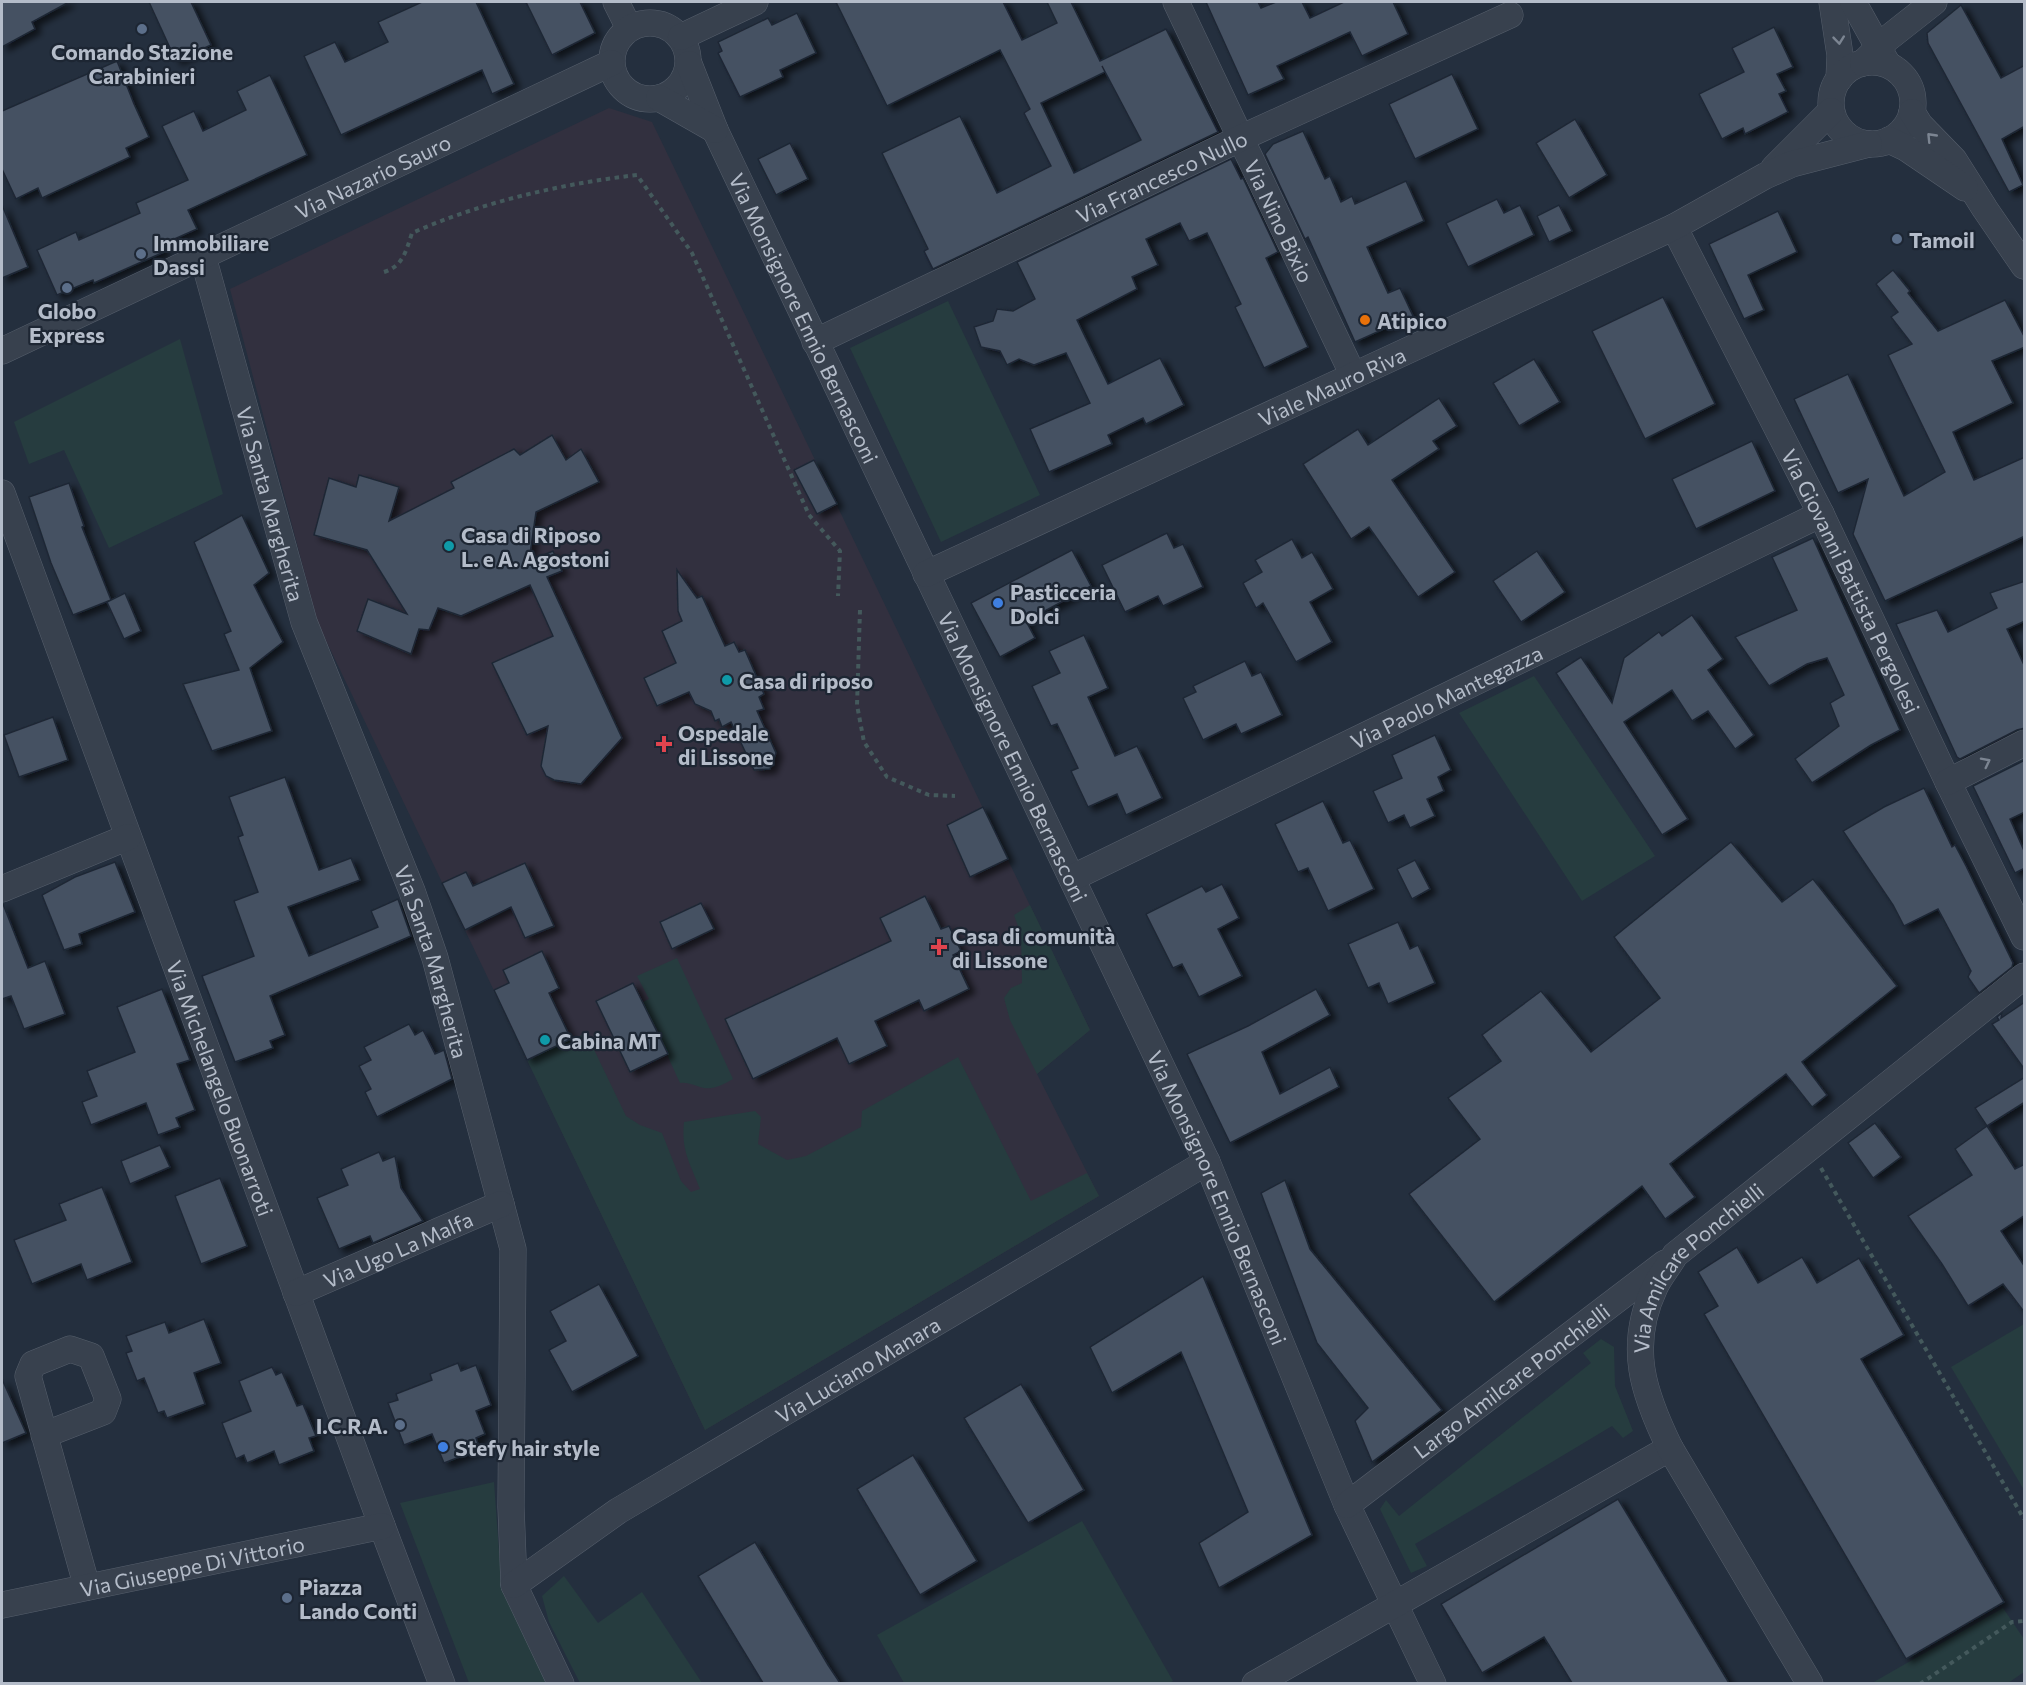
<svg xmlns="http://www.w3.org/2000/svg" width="2026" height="1685" font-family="Commissioner,sans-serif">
  <defs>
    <filter id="shadow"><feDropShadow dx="6" dy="4" stdDeviation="3" flood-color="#0009"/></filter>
  </defs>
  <rect width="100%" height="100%" fill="#242f3e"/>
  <polygon fill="#32303f" points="609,108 652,122 1090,1030 1037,1074 1099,1196 705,1430 318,624 230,289"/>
  <g fill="#263c3f">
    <polygon points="948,301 1040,495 941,542 850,348"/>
    <polygon points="180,339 223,494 109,548 64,450 29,464 14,422"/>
    <polygon points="1534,676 1655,856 1582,901 1459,713"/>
    <polygon points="1030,905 1090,1030 1037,1074 1010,1020 1004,998 1011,988 1022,983 1021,935 1014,915"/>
    <path d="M 677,958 L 733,1079 C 722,1085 712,1091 700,1087 C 693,1085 688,1082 680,1083 L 643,1002 L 649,999 L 637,976 Z"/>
    <path d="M 586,1033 L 626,1116 L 640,1125 L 662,1133 L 681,1181 L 691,1192 L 700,1189 C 690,1163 681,1151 684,1122 L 755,1111 L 761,1117 L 758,1144 L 787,1160 L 806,1156 L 861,1127 L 862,1111 L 958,1057 L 1031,1201 L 1087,1173 L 1099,1196 L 705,1430 L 527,1060 Z"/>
    <polygon points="2024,1324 2024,1490 1951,1367"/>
    <polygon points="1601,1339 1614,1347 1615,1386 1633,1431 1623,1438 1612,1426 1415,1544 1427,1566 1411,1573 1380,1509 1386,1500 1399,1516 1591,1363 1583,1353"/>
    <polygon points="494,1482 500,1565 514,1607 551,1683 469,1683 400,1503"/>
    <polygon points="1082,1521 1173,1681 1169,1684 904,1683 877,1635"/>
    <polygon points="564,1576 598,1623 642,1592 702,1683 580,1683 549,1622 542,1596"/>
    <polygon points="2003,1608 2024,1639 2024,1672 2008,1683 1872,1683"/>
  </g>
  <g fill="#455162" stroke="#1f2835" stroke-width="1.5" fill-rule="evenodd" filter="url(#shadow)">
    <polygon points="2,2 69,2 32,22 35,29 2,47"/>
    <polygon points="149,2 191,2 211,45 176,61"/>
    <polygon points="422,2 476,2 514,84 492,94 482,70 341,135 304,56 335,42 345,62 388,42 378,22"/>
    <polygon points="526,2 580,2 595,33 552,55"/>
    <path d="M 836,2 L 1003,2 L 1022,40 L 1057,23 L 1047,2 L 1071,2 L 1100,61 L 1166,29 L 1218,132 L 933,269 L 924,251 L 928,249 L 882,153 L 960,116 L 997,193 L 1051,166 L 1024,113 L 1030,109 L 1000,50 L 887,106 ZM 1102,66 L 1141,140 L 1074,173 L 1041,103 L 1105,72 Z"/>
    <polygon points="1206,2 1258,2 1261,8 1276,2 1302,2 1310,18 1344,2 1393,2 1408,34 1362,56 1350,32 1277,66 1284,79 1248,95"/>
    <polygon points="1961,5 2001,78 2025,65 2025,126 2002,139 2023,185 2009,192 1928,43 1927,33"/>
    <polygon points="797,13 816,53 780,70 783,77 740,97 718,53 722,51 718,42 768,18 772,25"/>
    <polygon points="1774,27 1793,67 1777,74 1786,91 1779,94 1788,112 1745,134 1743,128 1722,139 1699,94 1744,72 1732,48"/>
    <polygon points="117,61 134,104 149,137 126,148 130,157 42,198 38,188 16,199 2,169 2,111"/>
    <polygon points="1452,74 1478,129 1415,159 1389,104"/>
    <polygon points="270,75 307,155 188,210 197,229 161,245 164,252 94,283 93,280 57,295 37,250 76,232 79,240 140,213 136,203 188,180 162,126 194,111 203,131 246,110 237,91"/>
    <polygon points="1575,119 1607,175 1569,198 1536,143"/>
    <polygon points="1303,131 1325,179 1330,176 1341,202 1352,196 1355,204 1406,181 1424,221 1367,247 1388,293 1400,288 1413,316 1355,342 1308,237 1305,239 1265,154 1273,144"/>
    <polygon points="790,143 808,179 776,195 758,159"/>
    <polygon points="1231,159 1241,179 1243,178 1278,252 1266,258 1308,347 1264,368 1235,307 1241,304 1207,233 1189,241 1180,223 1146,239 1158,265 1132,277 1137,289 1077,320 1108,384 1160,358 1184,405 1146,424 1143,418 1108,435 1112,444 1049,472 1030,429 1090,403 1066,353 1034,365 1019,359 1007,365 1000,351 981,347 974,327 993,321 997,309 1013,311 1035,299 1017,262"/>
    <polygon points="1497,199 1504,213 1520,205 1534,235 1468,267 1446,223"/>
    <polygon points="2,205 28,267 2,278"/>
    <polygon points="1559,205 1572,231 1549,242 1537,216"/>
    <polygon points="1778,211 1797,252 1748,275 1764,310 1744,319 1709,244"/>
    <polygon points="1893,270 1910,291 1908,293 1938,331 2005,300 2025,338 2025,347 1992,361 2013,403 1953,432 1974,480 2025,457 2025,536 1885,601 1853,534 1868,479 1838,493 1794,399 1848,374 1904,496 1945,472 1888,355 1912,344 1891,317 1898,312 1876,284"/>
    <polygon points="1663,297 1715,404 1645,439 1592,331"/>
    <polygon points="1534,359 1560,402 1519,426 1493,383"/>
    <polygon points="1439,398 1457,426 1433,441 1439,449 1392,480 1455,572 1418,597 1369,527 1351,539 1303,464 1358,429 1368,445"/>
    <polygon points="552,435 566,460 581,449 599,482 536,512 529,561 553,551 562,571 547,577 622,738 581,784 554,780 546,776 541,766 548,726 527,735 492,663 553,636 530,585 461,616 438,608 429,630 419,629 411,654 357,631 368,599 407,614 367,550 314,535 329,478 356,487 359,475 399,487 389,521 454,488 451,482 514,449 520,455"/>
    <polygon points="1752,441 1775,491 1696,529 1672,479"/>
    <polygon points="814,460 837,504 817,514 794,470"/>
    <polygon points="69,483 84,526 82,527 111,600 73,615 51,563 29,497"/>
    <polygon points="242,515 269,573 254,585 283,642 250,668 272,731 212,751 183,684 239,670 224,634 231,631 194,542"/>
    <polygon points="1167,533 1174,548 1183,544 1203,587 1163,606 1158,596 1125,612 1102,565"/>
    <polygon points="1813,538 1900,730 1871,745 1812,783 1795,759 1839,726 1830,703 1844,695 1827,658 1807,664 1769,686 1735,637 1797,610 1772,557"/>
    <polygon points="1292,539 1302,558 1312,552 1333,589 1310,602 1332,642 1296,662 1263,603 1256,608 1243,583 1262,572 1255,560"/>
    <polygon points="1072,550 1091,586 1026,621 1035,638 1000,657 971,603"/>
    <polygon points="1537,551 1565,592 1521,622 1493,581"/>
    <polygon points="677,570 697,598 702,596 725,646 734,642 739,652 745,650 764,694 759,697 764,709 757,711 776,753 770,769 754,770 731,722 722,727 719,719 715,721 711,711 695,704 689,692 657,706 644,678 676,663 662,631 682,621 678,611"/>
    <polygon points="2025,581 2025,621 2007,629 2025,667 2025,728 2017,730 1960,759 1957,757 1896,624 1937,610 1948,632 1997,608 1990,593"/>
    <polygon points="125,593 141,631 124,639 107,602"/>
    <polygon points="1692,615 1723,659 1708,670 1754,735 1735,749 1708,711 1692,721 1672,690 1624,722 1688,819 1662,835 1556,673 1581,657 1612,703 1624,658 1659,632 1662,636"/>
    <polygon points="1084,635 1108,688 1088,697 1115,756 1137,746 1162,798 1126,815 1117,794 1088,807 1071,771 1078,768 1057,724 1051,726 1032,686 1060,673 1049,651"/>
    <polygon points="1245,661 1252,676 1261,672 1282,715 1241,734 1236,724 1203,740 1183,698 1196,692 1193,686"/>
    <polygon points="53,717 68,760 19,777 4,735"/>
    <polygon points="1435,735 1451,770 1438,777 1444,791 1427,799 1435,816 1410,828 1404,815 1388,823 1373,791 1402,778 1392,755"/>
    <polygon points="2025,760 2025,812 2010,819 2025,853 2025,868 2015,873 1973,786"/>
    <polygon points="285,777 319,870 351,858 360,880 288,907 309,956 378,927 371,911 398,899 411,936 270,996 285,1035 270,1041 273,1048 235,1062 202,976 254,956 234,901 258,892 238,837 243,835 229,797"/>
    <polygon points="1924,788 1952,847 1955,845 1966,866 2013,963 2012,967 1979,993 1968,977 1971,971 1938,909 1904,926 1893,905 1843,831 1884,807"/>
    <polygon points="1323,801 1343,843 1350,840 1374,889 1328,911 1308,868 1298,872 1275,824"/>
    <polygon points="983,807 1008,859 970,877 947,825"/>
    <polygon points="1731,842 1782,902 1813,879 1897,986 1802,1062 1827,1095 1812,1107 1786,1074 1670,1164 1695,1197 1665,1219 1642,1186 1494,1302 1409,1194 1480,1139 1448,1098 1501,1061 1482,1035 1541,991 1591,1052 1660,998 1614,937"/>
    <polygon points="1415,860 1430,889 1412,899 1397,869"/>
    <polygon points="115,862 135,912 79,934 82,944 64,950 42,895 75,877"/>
    <polygon points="525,863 554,926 525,938 511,907 465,930 442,883 466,872 473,886"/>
    <polygon points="1222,884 1239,918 1218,929 1242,976 1199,997 1182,964 1173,968 1146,914 1202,886 1206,892"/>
    <polygon points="925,896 941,929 949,926 961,951 953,955 969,989 924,1011 919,1000 875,1021 887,1046 849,1064 837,1038 753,1079 725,1019 891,941 880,918"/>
    <polygon points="701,903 714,929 672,949 660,922"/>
    <polygon points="2,904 3,904 28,968 45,961 65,1014 24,1029 11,996 2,999"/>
    <polygon points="1398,922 1410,949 1418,945 1435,983 1388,1004 1379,983 1368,988 1348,944"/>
    <polygon points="542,951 559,988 549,993 571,1039 527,1060 494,990 509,983 503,970"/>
    <polygon points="633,983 668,1054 630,1072 596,1001"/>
    <polygon points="162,989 190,1060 177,1064 195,1110 176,1118 180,1127 158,1135 146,1103 91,1125 82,1102 97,1096 87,1071 135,1052 117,1007"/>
    <polygon points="1316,989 1330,1015 1262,1052 1280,1094 1330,1067 1339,1087 1230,1143 1187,1054 1248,1026"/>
    <polygon points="2025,1002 2025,1070 1992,1024 1999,1020 1997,1017 2002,1013 2001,1018"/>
    <polygon points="409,1024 415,1035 423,1030 435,1054 444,1050 452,1079 377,1117 365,1092 371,1089 359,1066 371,1060 364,1047"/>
    <polygon points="2025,1077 2025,1102 1987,1126 1975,1108"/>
    <polygon points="1875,1123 1901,1157 1873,1178 1848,1143"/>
    <polygon points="1987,1126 2015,1169 2025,1164 2025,1215 2001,1231 2025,1267 2025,1313 2003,1284 1968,1306 1942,1264 1908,1216 1972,1175 1955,1149"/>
    <polygon points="160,1145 170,1167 130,1184 121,1161"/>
    <polygon points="379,1152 383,1161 395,1156 401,1188 423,1221 373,1243 370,1236 339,1249 317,1198 348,1185 341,1169"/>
    <polygon points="220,1178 247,1246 201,1264 175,1196"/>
    <polygon points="1285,1180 1310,1249 1442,1410 1372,1462 1355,1421 1368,1408 1317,1343 1261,1193"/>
    <polygon points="102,1187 132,1262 87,1280 81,1264 32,1284 14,1240 66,1220 59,1204"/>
    <polygon points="1737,1247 1758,1283 1802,1257 1817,1283 1859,1258 1904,1335 1861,1359 2004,1602 1906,1659 1704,1314 1718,1306 1698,1272"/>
    <polygon points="1203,1276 1312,1535 1219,1588 1199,1543 1248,1512 1181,1352 1112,1393 1090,1347"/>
    <polygon points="599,1284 638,1356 572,1392 549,1350 566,1341 550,1311"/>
    <polygon points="204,1319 221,1363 194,1373 205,1404 167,1418 164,1411 158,1413 144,1378 137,1381 126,1353 132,1351 126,1336 165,1322 169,1333"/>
    <polygon points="458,1363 461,1371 476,1365 491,1405 476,1411 485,1434 476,1438 480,1449 444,1463 432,1434 404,1445 388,1403 398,1400 396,1394 432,1380 430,1374"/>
    <polygon points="272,1367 276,1375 282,1372 297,1406 303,1404 316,1436 309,1438 314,1451 279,1465 274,1451 247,1463 244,1455 236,1459 222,1423 251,1411 239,1381"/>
    <polygon points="2,1379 26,1433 2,1443"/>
    <polygon points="1021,1384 1084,1490 1028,1523 964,1418"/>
    <polygon points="913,1455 977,1561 920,1595 857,1489"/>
    <polygon points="1618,1499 1729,1683 1572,1683 1544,1637 1482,1673 1441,1604"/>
    <polygon points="755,1542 828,1665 840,1683 763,1683 698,1576"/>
  </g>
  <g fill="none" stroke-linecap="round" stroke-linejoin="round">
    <defs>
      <g id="minor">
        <polyline points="616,2 629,28"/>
        <path id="s1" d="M 1176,2 L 1353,375"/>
        <polyline points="1832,2 1840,55 1839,79"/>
        <polyline points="1853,2 1887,63"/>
        <circle cx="650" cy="61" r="38"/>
        <polyline points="681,37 755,2"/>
        <circle cx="1872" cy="103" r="41"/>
        <polyline points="1863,63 1887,39 1934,2"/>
        <path id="s2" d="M 689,64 L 715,130 L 1207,1162 L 1347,1505 L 1433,1684"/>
        <polyline points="659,98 715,130"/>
        <polyline points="1912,112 1920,125 1954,160 1985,209 2024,266"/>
        <polyline points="1889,140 1906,148 1965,188"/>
        <polyline points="1774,168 1831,111"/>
        <path id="s3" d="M 1674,227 L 1821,514 L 1948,782 L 2024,937"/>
        <path id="s4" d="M 203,257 L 304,622 L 412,891 L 435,958 L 513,1249 L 511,1507 L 514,1585 L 561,1684"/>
        <path id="s5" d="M 815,342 L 1241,138 L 1510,15"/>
        <path id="s6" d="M 2,351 L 611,63"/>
        <path id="s7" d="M 2,493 L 382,1526 L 442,1684"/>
        <path id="s8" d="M 926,574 L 1674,227 L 1765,176 L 1792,164 L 1869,144"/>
        <polyline points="1948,782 2024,743"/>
        <path id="s9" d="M 1072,878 L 1821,514"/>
        <polyline points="2,889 128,837"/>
        <path id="s10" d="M 296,1293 L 501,1204"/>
        <polyline points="44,1435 103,1412 108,1399 91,1356 70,1349 33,1364 28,1376 87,1587"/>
        <path id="s11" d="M 1347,1505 L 1665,1263"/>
        <path id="s12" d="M 514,1585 L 618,1511 L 1207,1162"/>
        <path id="s13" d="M 2,1605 L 382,1526"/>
        <polyline points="1255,1684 1670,1448"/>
        <path id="s14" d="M 1810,1684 L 1670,1448 C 1643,1393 1627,1346 1655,1287 C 1660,1276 1669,1266 1675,1255 L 2024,976"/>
      </g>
    </defs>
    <use href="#minor" stroke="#565f6c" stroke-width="27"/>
    <g stroke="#44595c" stroke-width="4" stroke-dasharray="4.5 4.5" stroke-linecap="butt">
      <path d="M 384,272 C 403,266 406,251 412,233 C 482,202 560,184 637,175 L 692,253 L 809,515 L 840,551 L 838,596"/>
      <polyline points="860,610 857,705 864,742 887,777 929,795 955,796"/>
      <polyline points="1821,1168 2024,1519"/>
      <polyline points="1920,1684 2012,1622 2024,1621"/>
    </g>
    <use href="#minor" stroke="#38414e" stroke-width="26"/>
  </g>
  <defs><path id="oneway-chevron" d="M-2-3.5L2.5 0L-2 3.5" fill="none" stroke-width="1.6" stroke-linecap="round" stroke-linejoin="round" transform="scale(1.5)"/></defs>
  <g stroke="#7c8592">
    <use href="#oneway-chevron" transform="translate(1839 40) rotate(84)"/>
    <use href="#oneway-chevron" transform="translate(1931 137) rotate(-134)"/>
    <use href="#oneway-chevron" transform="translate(1986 762) rotate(-27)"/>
  </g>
  <g fill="#5c6f8a" stroke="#1d2633" stroke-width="2">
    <circle cx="142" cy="29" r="6"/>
    <circle cx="1897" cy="239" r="6"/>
    <circle cx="141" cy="254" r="6"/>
    <circle cx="67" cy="288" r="6"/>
    <circle cx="400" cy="1425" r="6"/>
    <circle cx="287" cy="1598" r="6"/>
  </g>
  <circle fill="#e8710a" stroke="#1d2633" stroke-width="2" cx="1365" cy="320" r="6"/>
  <g fill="#0f9aa8" stroke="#1d2633" stroke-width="2">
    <circle cx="449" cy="546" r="6"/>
    <circle cx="727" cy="680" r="6"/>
    <circle cx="545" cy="1040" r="6"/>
  </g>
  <g fill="#3f7fe0" stroke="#1d2633" stroke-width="2">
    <circle cx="998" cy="603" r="6"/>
    <circle cx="443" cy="1447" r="6"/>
  </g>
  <g fill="#e0444e" stroke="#1d2633" stroke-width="2">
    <path d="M661 735h6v6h6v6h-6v6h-6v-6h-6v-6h6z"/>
    <path d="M936 938h6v6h6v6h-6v6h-6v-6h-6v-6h6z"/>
  </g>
  <g text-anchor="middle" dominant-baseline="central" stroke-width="4.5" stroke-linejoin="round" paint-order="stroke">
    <g font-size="21" font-weight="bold" fill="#b4bcc9" stroke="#1d2633" text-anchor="start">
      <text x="142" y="51" text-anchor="middle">Comando Stazione<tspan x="142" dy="24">Carabinieri</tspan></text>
      <text x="1909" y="239">Tamoil</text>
      <text x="153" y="242">Immobiliare<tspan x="153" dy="24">Dassi</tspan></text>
      <text x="67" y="310" text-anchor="middle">Globo<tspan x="67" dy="24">Express</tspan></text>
      <text x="1377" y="320">Atipico</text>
      <text x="461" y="534">Casa di Riposo<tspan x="461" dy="24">L. e A. Agostoni</tspan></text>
      <text x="1010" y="591">Pasticceria<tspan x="1010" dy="24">Dolci</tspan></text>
      <text x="739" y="680">Casa di riposo</text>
      <text x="678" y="732">Ospedale<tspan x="678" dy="24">di Lissone</tspan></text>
      <text x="952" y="935">Casa di comunità<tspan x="952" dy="24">di Lissone</tspan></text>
      <text x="557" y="1040">Cabina MT</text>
      <text x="388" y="1425" text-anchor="end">I.C.R.A.</text>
      <text x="455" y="1447">Stefy hair style</text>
      <text x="299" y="1586">Piazza<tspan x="299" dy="24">Lando Conti</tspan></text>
    </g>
    <g font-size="21" fill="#b4bcc9" stroke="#1d2633">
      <text stroke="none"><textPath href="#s6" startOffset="410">Via Nazario Sauro</textPath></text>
      <text stroke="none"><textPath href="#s5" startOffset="384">Via Francesco Nullo</textPath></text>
      <text stroke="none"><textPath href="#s1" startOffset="242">Via Nino Bixio</textPath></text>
      <text stroke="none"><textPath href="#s2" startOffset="279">Via Monsignore Ennio Bernasconi</textPath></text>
      <text stroke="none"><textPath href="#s8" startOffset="447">Viale Mauro Riva</textPath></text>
      <text stroke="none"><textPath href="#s4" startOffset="256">Via Santa Margherita</textPath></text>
      <text stroke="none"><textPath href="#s3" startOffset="396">Via Giovanni Battista Pergolesi</textPath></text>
      <text stroke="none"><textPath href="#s9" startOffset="416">Via Paolo Mantegazza</textPath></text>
      <text stroke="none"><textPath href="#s2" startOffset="765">Via Monsignore Ennio Bernasconi</textPath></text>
      <text stroke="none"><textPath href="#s4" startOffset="742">Via Santa Margherita</textPath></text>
      <text stroke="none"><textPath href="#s7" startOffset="634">Via Michelangelo Buonarroti</textPath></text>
      <text stroke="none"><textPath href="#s2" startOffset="1251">Via Monsignore Ennio Bernasconi</textPath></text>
      <text stroke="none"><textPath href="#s10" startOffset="111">Via Ugo La Malfa</textPath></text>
      <text stroke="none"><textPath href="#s14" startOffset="482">Via Amilcare Ponchielli</textPath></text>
      <text stroke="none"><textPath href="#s12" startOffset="406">Via Luciano Manara</textPath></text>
      <text stroke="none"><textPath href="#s11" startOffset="206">Largo Amilcare Ponchielli</textPath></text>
      <text stroke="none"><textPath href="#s13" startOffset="194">Via Giuseppe Di Vittorio</textPath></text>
    </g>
  </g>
  <rect width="2026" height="1685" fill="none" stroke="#b4bcc9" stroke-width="6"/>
</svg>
